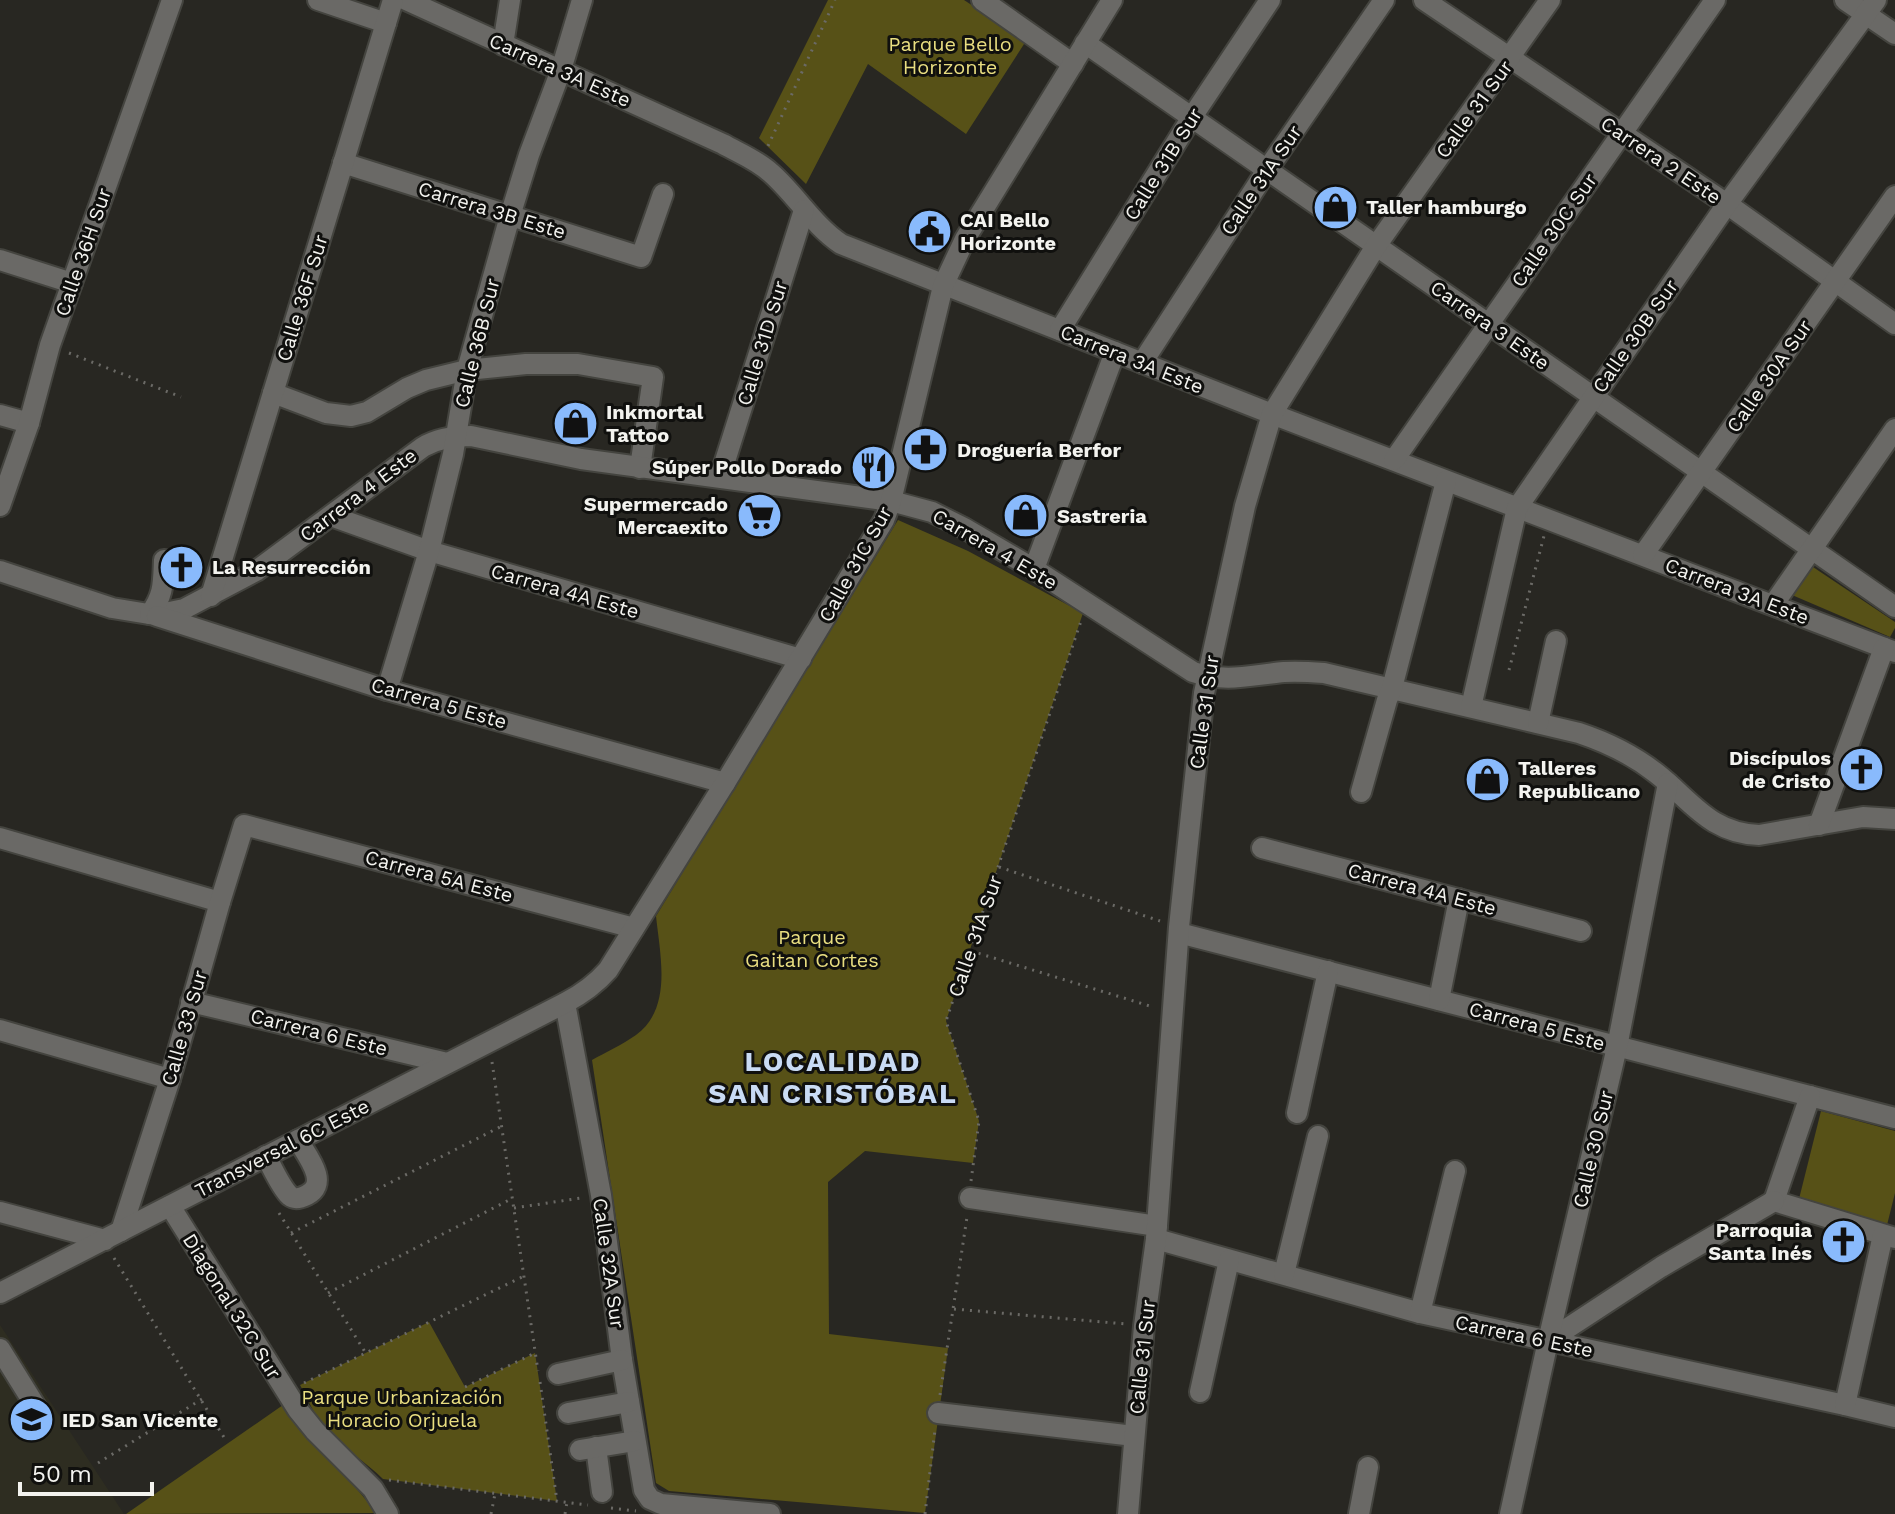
<svg xmlns="http://www.w3.org/2000/svg" width="1895" height="1514" font-family="'Work Sans',sans-serif">
  <rect width="100%" height="100%" fill="#282722"/>
  <polygon fill="#2e2d21" points="0,1325 124,1514 0,1514"/>
  <g fill="#575117">
    <polygon points="828,0 964,0 1026,41 966,134 868,64 806,184 759,138"/>
    <path d="M 898,520 L 968,551 L 1083,613 L 946,1021 L 979,1121 L 973,1163 L 865,1151 L 828,1182 L 829,1334 L 948,1348 L 925,1513 L 669,1491 L 656,1483 L 592,1060 C 606,1052 622,1045 636,1035 C 673,1008 660,955 656,916 Z"/>
    <polygon points="1813,567 1895,622 1895,628 1890,637 1792,595"/>
    <polygon points="1821,1111 1895,1131 1895,1193 1887,1225 1798,1203"/>
    <path d="M 429,1322 L 465,1387 L 535,1353 L 557,1501 L 383,1479 C 365,1461 343,1449 325,1429 C 315,1417 308,1399 300,1385 Z"/>
    <polygon points="283,1405 314,1446 356,1488 377,1513 126,1514"/>
  </g>
  <g fill="none" stroke-linecap="round" stroke-linejoin="round">
    <defs>
      <g id="minor">
        <polyline points="318,0 386,23"/>
        <path d="M 406,0 L 723,144 C 739,153 757,160 771,173 C 796,195 813,225 841,244 L 1272,414 L 1895,652"/>
        <polyline points="982,0 1073,64"/>
        <polyline points="1424,0 1727,204 1895,324"/>
        <polyline points="1845,0 1895,34"/>
        <polyline points="1085,43 1895,607"/>
        <polyline points="503,45 510,0"/>
        <polyline points="343,163 641,257 663,194"/>
        <polyline points="0,260 72,283"/>
        <polyline points="1060,330 1192,117 1270,0"/>
        <polyline points="1142,363 1267,170 1384,0"/>
        <polyline points="273,393 326,413 351,416 367,412 407,388 426,380 467,370 526,364 578,364 653,377 640,468"/>
        <polyline points="0,415 29,423"/>
        <polyline points="1394,460 1715,0"/>
        <polyline points="720,477 804,210"/>
        <polyline points="0,506 29,423 50,345 72,283 172,0"/>
        <polyline points="331,516 429,551 801,659"/>
        <polyline points="1643,555 1895,196"/>
        <polyline points="1034,569 1115,352"/>
        <path d="M 0,571 L 112,608 L 155,615 L 184,609 L 256,571 L 423,447 C 438,438 454,436 471,436 L 581,459 L 891,501 L 932,512 L 964,528 L 1034,569 L 1193,672 C 1226,683 1251,675 1284,672 C 1297,671 1311,672 1324,673 L 1579,733 C 1606,742 1633,755 1656,773 C 1691,800 1709,833 1759,835 L 1863,817 L 1895,819"/>
        <polyline points="211,596 393,0"/>
        <polyline points="1773,605 1895,429"/>
        <path d="M 150,614 C 164,595 163,583 164,560"/>
        <polyline points="157,616 387,690 725,783"/>
        <polyline points="387,690 429,551 453,454 467,370 510,216 529,155 561,70 582,0"/>
        <polyline points="1471,707 1517,508 1727,204 1876,0"/>
        <polyline points="1538,723 1556,641"/>
        <polyline points="1361,792 1387,700 1392,688 1446,481"/>
        <polyline points="1819,825 1884,648"/>
        <polyline points="0,838 220,902"/>
        <polyline points="1262,848 1581,931"/>
        <polyline points="1179,933 1895,1118"/>
        <polyline points="1439,1000 1459,899"/>
        <polyline points="191,1002 447,1063"/>
        <polyline points="565,1003 601,1195 622,1360 644,1490 650,1499 661,1504 770,1514"/>
        <polyline points="0,1030 170,1079"/>
        <polyline points="1297,1113 1328,971"/>
        <path d="M 266,1156 C 272,1167 281,1188 290,1196 C 295,1200 301,1198 307,1195 C 330,1183 307,1156 298,1140"/>
        <polyline points="970,1198 1157,1226"/>
        <polyline points="1774,1201 1895,1238"/>
        <polyline points="1774,1201 1810,1096"/>
        <polyline points="170,1206 298,1410 315,1431 373,1489 388,1514"/>
        <polyline points="0,1212 105,1240"/>
        <polyline points="121,1231 170,1079 220,902 244,825 634,928"/>
        <polyline points="1156,1239 1420,1313 1845,1405 1895,1417"/>
        <polyline points="1284,1274 1318,1136"/>
        <path d="M 0,1293 L 565,1003 C 582,994 595,985 608,970 L 725,783 L 884,520 L 891,501 L 943,286 L 965,239 L 1112,0"/>
        <polyline points="1420,1313 1455,1171"/>
        <polyline points="1548,1341 1661,1267 1774,1201"/>
        <polyline points="0,1349 41,1415"/>
        <polyline points="558,1374 622,1360"/>
        <polyline points="1200,1392 1229,1260"/>
        <polyline points="1845,1405 1883,1235"/>
        <polyline points="568,1413 629,1402"/>
        <polyline points="938,1413 1134,1436"/>
        <polyline points="596,1447 602,1492"/>
        <polyline points="580,1450 635,1441"/>
        <polyline points="1128,1514 1144,1326 1156,1239 1179,927 1204,693 1245,506 1272,414 1376,246 1550,0"/>
        <polyline points="1359,1514 1368,1467"/>
        <polyline points="1510,1514 1548,1341 1617,1047 1668,783"/>
      </g>
    </defs>
    <use href="#minor" stroke="#44443f" stroke-width="24"/>
    <g stroke="#6b6a66" stroke-width="3" stroke-dasharray="2 6" stroke-linecap="butt">
      <polyline points="768,146 835,0"/>
      <polyline points="69,353 181,397"/>
      <polyline points="1509,670 1544,536"/>
      <polyline points="999,867 1160,921"/>
      <polyline points="971,951 1153,1007"/>
      <polyline points="492,1062 538,1371"/>
      <polyline points="971,1181 979,1121 946,1021 1081,621"/>
      <polyline points="514,1208 581,1198"/>
      <polyline points="279,1213 365,1352"/>
      <polyline points="291,1233 502,1126"/>
      <polyline points="114,1258 225,1439"/>
      <polyline points="328,1293 513,1198"/>
      <polyline points="954,1309 1126,1324"/>
      <polyline points="540,1382 557,1501"/>
      <polyline points="304,1383 524,1276"/>
      <polyline points="465,1387 535,1353"/>
      <polyline points="940,1395 967,1217"/>
      <polyline points="98,1463 202,1399"/>
      <polyline points="389,1480 588,1505"/>
      <polyline points="611,1508 636,1511"/>
      <polyline points="491,1514 495,1494"/>
      <polyline points="565,1514 567,1502"/>
      <polyline points="925,1514 935,1430"/>
    </g>
    <use href="#minor" stroke="#6a6966" stroke-width="20"/>
  </g>
  <defs>
    <symbol id="shop-disc" viewBox="-11 -11 22 22"><circle r="9.5" fill="#89bafc" stroke="#10100e"/><path d="M-5-2.5h2.3a2.7 3.5 0 0 1 5.4 0H5L5.5 6h-11ZM-1.5-2.5h3a1.5 2.3 0 0 0-3 0Z" fill="#111"/></symbol>
    <symbol id="civic-disc" viewBox="-11 -11 22 22"><circle r="9.5" fill="#89bafc" stroke="#10100e"/><path d="M-.6-6.5H3V-4.5H.6V-3L4-1V1h2V6H-6V1h2V-1L-.6-3ZM-1.2 2.5V6h2.4V2.5Z" fill="#111"/></symbol>
    <symbol id="pharmacy-disc" viewBox="-11 -11 22 22"><circle r="9.5" fill="#89bafc" stroke="#10100e"/><path d="M-2-6h4v4h4v4h-4v4h-4v-4h-4v-4h4Z" fill="#111"/></symbol>
    <symbol id="restaurant-disc" viewBox="-11 -11 22 22"><circle r="9.5" fill="#89bafc" stroke="#10100e"/><path d="M-5-6h1v4h1v-4h1v4h1v-4h1v5L-1.5 .5V6h-2V.5L-5-1ZM5-6V6H3V1.5H1.5Q1.5-4 5-6Z" fill="#111"/></symbol>
    <symbol id="supermarket-disc" viewBox="-11 -11 22 22"><circle r="9.5" fill="#89bafc" stroke="#10100e"/><path d="M-6-5.5h2.5l.6 2H6L4.5 2H-2.5L-4.4-4H-6ZM-1.5 3.2a1.3 1.3 0 1 0 .1 0ZM3 3.2a1.3 1.3 0 1 0 .1 0Z" fill="#111"/></symbol>
    <symbol id="church-disc" viewBox="-11 -11 22 22"><circle r="9.5" fill="#89bafc" stroke="#10100e"/><path d="M-1.2-6h2.4v3.5h3.3v2.4h-3.3V6h-2.4V-.1h-3.3v-2.4h3.3Z" fill="#111"/></symbol>
    <symbol id="school-disc" viewBox="-11 -11 22 22"><circle r="9.5" fill="#89bafc" stroke="#10100e"/><path d="M0-5L7-2L0 1L-7-2ZM-4 1L0 2.5L4 1V4Q0 6-4 4Z" fill="#111"/></symbol>
  </defs>
  <g fill-rule="evenodd">
    <use href="#shop-disc" x="1310" y="182" width="51" height="51"/>
    <use href="#civic-disc" x="904" y="206" width="51" height="51"/>
    <use href="#shop-disc" x="550" y="398" width="51" height="51"/>
    <use href="#pharmacy-disc" x="900" y="424" width="51" height="51"/>
    <use href="#restaurant-disc" x="848" y="442" width="51" height="51"/>
    <use href="#supermarket-disc" x="734" y="490" width="51" height="51"/>
    <use href="#shop-disc" x="1000" y="490" width="51" height="51"/>
    <use href="#church-disc" x="156" y="542" width="51" height="51"/>
    <use href="#church-disc" x="1836" y="744" width="51" height="51"/>
    <use href="#shop-disc" x="1462" y="754" width="51" height="51"/>
    <use href="#church-disc" x="1818" y="1216" width="51" height="51"/>
    <use href="#school-disc" x="6" y="1394" width="51" height="51"/>
  </g>
  <g text-anchor="middle" dominant-baseline="central" stroke-width="6" stroke-linejoin="round" paint-order="stroke">
    <g font-size="20" fill="#e9de80" stroke="#10100e">
      <text x="950" y="44">Parque Bello<tspan x="950" dy="23">Horizonte</tspan></text>
      <text x="812" y="937">Parque<tspan x="812" dy="23">Gaitan Cortes</tspan></text>
      <text x="402" y="1397">Parque Urbanización<tspan x="402" dy="23">Horacio Orjuela</tspan></text>
    </g>
    <g font-size="20" fill="#f3f3ef" stroke="#10100e">
      <text transform="translate(560 70) rotate(24)">Carrera 3A Este</text>
      <text transform="translate(1474 109) rotate(-54)">Calle 31 Sur</text>
      <text transform="translate(1661 160) rotate(34)">Carrera 2 Este</text>
      <text transform="translate(1163 164) rotate(-58)">Calle 31B Sur</text>
      <text transform="translate(1261 180) rotate(-56)">Calle 31A Sur</text>
      <text transform="translate(492 210) rotate(17)">Carrera 3B Este</text>
      <text transform="translate(1554 230) rotate(-55)">Calle 30C Sur</text>
      <text transform="translate(83 252) rotate(-71)">Calle 36H Sur</text>
      <text transform="translate(302 298) rotate(-73)">Calle 36F Sur</text>
      <text transform="translate(1490 325) rotate(35)">Carrera 3 Este</text>
      <text transform="translate(1635 336) rotate(-55)">Calle 30B Sur</text>
      <text transform="translate(477 343) rotate(-76)">Calle 36B Sur</text>
      <text transform="translate(762 343) rotate(-73)">Calle 31D Sur</text>
      <text transform="translate(1132 359) rotate(22)">Carrera 3A Este</text>
      <text transform="translate(1769 376) rotate(-55)">Calle 30A Sur</text>
      <text transform="translate(358 495) rotate(-37)">Carrera 4 Este</text>
      <text transform="translate(995 549) rotate(30)">Carrera 4 Este</text>
      <text transform="translate(855 564) rotate(-61)">Calle 31C Sur</text>
      <text transform="translate(565 591) rotate(16)">Carrera 4A Este</text>
      <text transform="translate(1737 591) rotate(21)">Carrera 3A Este</text>
      <text transform="translate(439 703) rotate(16)">Carrera 5 Este</text>
      <text transform="translate(1204 712) rotate(-82)">Calle 31 Sur</text>
      <text transform="translate(439 876) rotate(15)">Carrera 5A Este</text>
      <text transform="translate(1422 889) rotate(15)">Carrera 4A Este</text>
      <text transform="translate(975 936) rotate(-71)">Calle 31A Sur</text>
      <text transform="translate(1537 1026) rotate(15)">Carrera 5 Este</text>
      <text transform="translate(184 1028) rotate(-74)">Calle 33 Sur</text>
      <text transform="translate(319 1032) rotate(14)">Carrera 6 Este</text>
      <text transform="translate(282 1148) rotate(-27)">Transversal 6C Este</text>
      <text transform="translate(1593 1149) rotate(-77)">Calle 30 Sur</text>
      <text transform="translate(609 1263) rotate(82)">Calle 32A Sur</text>
      <text transform="translate(232 1306) rotate(58)">Diagonal 32C Sur</text>
      <text transform="translate(1524 1336) rotate(12)">Carrera 6 Este</text>
      <text transform="translate(1142 1357) rotate(-84)">Calle 31 Sur</text>
    </g>
    <g font-size="20" font-weight="bold" fill="#f3f3ef" stroke="#10100e" text-anchor="start">
      <text x="1366" y="207">Taller hamburgo</text>
      <text x="960" y="220">CAI Bello<tspan x="960" dy="23">Horizonte</tspan></text>
      <text x="606" y="412">Inkmortal<tspan x="606" dy="23">Tattoo</tspan></text>
      <text x="957" y="450">Droguería Berfor</text>
      <text x="842" y="467" text-anchor="end">Súper Pollo Dorado</text>
      <text x="728" y="504" text-anchor="end">Supermercado<tspan x="728" dy="23">Mercaexito</tspan></text>
      <text x="1057" y="516">Sastreria</text>
      <text x="212" y="567">La Resurrección</text>
      <text x="1831" y="758" text-anchor="end">Discípulos<tspan x="1831" dy="23">de Cristo</tspan></text>
      <text x="1518" y="768">Talleres<tspan x="1518" dy="23">Republicano</tspan></text>
      <text x="1812" y="1230" text-anchor="end">Parroquia<tspan x="1812" dy="23">Santa Inés</tspan></text>
      <text x="62" y="1420">IED San Vicente</text>
    </g>
    <g font-size="28" font-weight="bold" letter-spacing="2" fill="#c9dbf4" stroke="#10100e">
      <text x="833" y="1061">LOCALIDAD<tspan x="833" dy="32">SAN CRISTÓBAL</tspan></text>
    </g>
  </g>
  <path d="M20 1482v12h132v-12" fill="none" stroke="#f3f3ef" stroke-width="4"/>
  <text x="32" y="1482" font-size="24" fill="#f3f3ef" stroke="#10100e" stroke-width="6" paint-order="stroke">50 m</text>
</svg>
